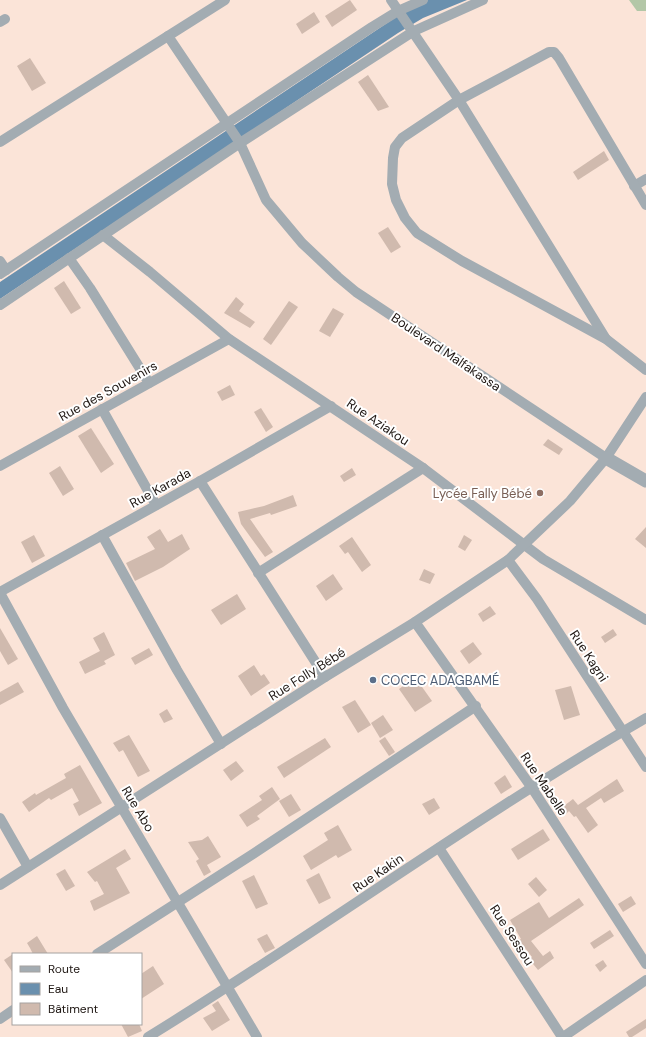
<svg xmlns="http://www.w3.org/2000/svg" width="646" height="1037" font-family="'DM Sans',sans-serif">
  <rect width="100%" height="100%" fill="#fbe4d8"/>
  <polygon fill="#b3c7a7" points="629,0 646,0 646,11 637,11"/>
  <polygon fill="#6a90ae" points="427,0 467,0 423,18 398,33 0,299 0,282 408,9"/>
  <g fill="#d0baae">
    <polygon points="350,0 357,10 332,27 325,16"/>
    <polygon points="314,12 320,22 302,34 296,24"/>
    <polygon points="30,58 46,83 32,91 17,66"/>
    <polygon points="368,75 389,107 378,111 358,82"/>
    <polygon points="604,151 609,160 578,180 573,172"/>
    <polygon points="388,227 401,247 391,253 378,233"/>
    <polygon points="64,281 81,308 71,314 54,288"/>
    <polygon points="236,297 244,304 239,311 255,322 250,328 224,313"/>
    <polygon points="289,301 298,307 271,345 263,339"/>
    <polygon points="333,308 344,314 330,337 319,331"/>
    <polygon points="230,385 235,395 222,401 217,392"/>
    <polygon points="261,408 273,427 266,432 254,412"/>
    <polygon points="91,428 114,464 101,473 78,436"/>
    <polygon points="548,439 563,449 559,455 543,445"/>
    <polygon points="60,466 74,489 63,496 49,473"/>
    <polygon points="352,468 356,475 344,482 340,476"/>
    <polygon points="293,495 297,506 271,515 270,513 250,519 273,552 265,557 241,524 238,512 264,506"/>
    <polygon points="646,527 646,548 635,539"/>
    <polygon points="160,529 168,542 182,534 190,549 163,567 135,581 126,563 155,549 147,537"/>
    <polygon points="34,535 45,556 32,563 21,542"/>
    <polygon points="464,535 472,540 465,551 458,547"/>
    <polygon points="352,537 371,565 362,572 348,552 345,554 339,546"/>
    <polygon points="424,569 435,574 430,584 419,580"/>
    <polygon points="333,574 343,589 326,601 316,586"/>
    <polygon points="237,594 246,609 221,625 211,610"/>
    <polygon points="490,606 496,614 483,622 478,614"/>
    <polygon points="0,628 18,659 8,665 0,651"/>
    <polygon points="613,629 617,635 605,643 601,637"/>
    <polygon points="104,632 115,655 104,661 106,664 85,674 79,662 100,651 93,638"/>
    <polygon points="473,642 482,654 469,664 460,651"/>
    <polygon points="149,648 153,655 135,665 131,658"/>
    <polygon points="254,665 261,676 264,674 270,683 251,696 238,676"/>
    <polygon points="415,677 432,701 415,712 399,689"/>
    <polygon points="18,682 24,692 0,705 0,692"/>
    <polygon points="571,686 580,715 564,720 555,690"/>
    <polygon points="355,700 371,725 358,733 342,707"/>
    <polygon points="167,709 173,719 164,723 159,714"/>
    <polygon points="383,715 393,730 380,738 371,723"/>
    <polygon points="129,735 150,771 138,777 123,750 119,752 113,743"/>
    <polygon points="385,737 395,752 389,756 379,741"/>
    <polygon points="325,738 331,747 284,778 277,767"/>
    <polygon points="236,761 244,771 231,781 223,770"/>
    <polygon points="80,765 102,803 79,816 73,804 79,801 72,788 51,800 49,798 29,812 22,802 35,793 36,795 66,778 64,774"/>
    <polygon points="505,775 512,787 501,794 494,783"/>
    <polygon points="617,779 624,791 604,803 601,798 586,808 598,825 588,833 576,816 574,817 569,811 565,815 560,809 573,799 578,805"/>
    <polygon points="272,787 280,799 257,816 260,819 247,827 239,815 262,800 259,796"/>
    <polygon points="291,794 301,810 289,817 279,801"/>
    <polygon points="434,798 440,808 429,815 422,804"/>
    <polygon points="338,825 352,850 338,858 336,855 311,870 303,856 328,840 324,833"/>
    <polygon points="543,829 550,840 518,860 511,849"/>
    <polygon points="208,836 221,857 207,865 211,872 204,876 196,861 199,859 188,842 202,840"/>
    <polygon points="125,849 131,859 116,868 130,893 94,911 90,901 104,894 97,881 95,882 87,872"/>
    <polygon points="65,869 75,886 66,891 56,874"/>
    <polygon points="319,873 331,898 319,904 306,880"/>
    <polygon points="254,875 268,904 256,909 242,881"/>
    <polygon points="536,877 547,890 539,897 528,884"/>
    <polygon points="631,896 636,904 623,912 618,904"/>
    <polygon points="579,898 584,905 531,941 543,956 550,951 554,958 538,970 529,959 532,957 519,940 521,939 510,920 539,902 549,918"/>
    <polygon points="610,930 614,936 594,949 590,943"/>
    <polygon points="267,934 275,948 265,953 257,939"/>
    <polygon points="37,936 48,954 33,954 30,948 27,943"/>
    <polygon points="13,954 13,973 4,960"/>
    <polygon points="603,960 607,966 600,972 595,965"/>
    <polygon points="153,966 164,984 141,999 141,974"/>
    <polygon points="218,1001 230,1020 212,1031 203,1018 216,1011 212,1005"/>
    <polygon points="646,1019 646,1028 632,1037 629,1037 626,1032"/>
    <polygon points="121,1024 139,1024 142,1031 128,1037"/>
  </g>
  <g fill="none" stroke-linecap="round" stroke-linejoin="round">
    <g stroke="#a3acb2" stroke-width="10">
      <polyline points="225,0 168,36 240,143 266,200 302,243 338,277 356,292 606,458"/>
      <polyline points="391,0 459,100 606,339"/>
      <polyline points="0,22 5,19"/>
      <polyline points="0,142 168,36"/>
      <polyline points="634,186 646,179"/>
      <polyline points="646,205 559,58 554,52 549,52 459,100 402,138 395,147 393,158 392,184 396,200 405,218 417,233 462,261 606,339 646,370"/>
      <polyline points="103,235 150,272 229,339 423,468 543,559 646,620"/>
      <polyline points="69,258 90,288 149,383"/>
      <polyline points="0,261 6,270 0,274"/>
      <polyline points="6,270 372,27 398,11 423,0"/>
      <polyline points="0,305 240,143 414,31 483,0"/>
      <polyline points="102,409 156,505"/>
      <polyline points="0,466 229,339"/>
      <polyline points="200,481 325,677"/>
      <polyline points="102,535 177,670 221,744"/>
      <polyline points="508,560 537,599 646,767"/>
      <polyline points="258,573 423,468"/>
      <polyline points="0,592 200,481 331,406"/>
      <polyline points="0,593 63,708 257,1037"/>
      <polyline points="415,622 532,788 646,964"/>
      <polyline points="0,818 28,867"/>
      <polyline points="439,848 562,1037"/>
      <polyline points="0,885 325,677 415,622 508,560 570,501 606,458 646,397"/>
      <polyline points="97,954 253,854 476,706"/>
      <polyline points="0,1019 13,1010"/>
      <path d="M 148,1037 C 316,934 475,817 646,718"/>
      <polyline points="563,1037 646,980"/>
    </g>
    <polyline stroke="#a3acb2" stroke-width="13" points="606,458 646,481"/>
  </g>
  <circle fill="#8d6e63" stroke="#fff" stroke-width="1.5" cx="540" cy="493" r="4"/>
  <circle fill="#5c6f8a" stroke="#fff" stroke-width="1.5" cx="373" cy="680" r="4"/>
  <g text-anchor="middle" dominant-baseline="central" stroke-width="4" stroke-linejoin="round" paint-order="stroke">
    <g font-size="13" fill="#1e1612" stroke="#fff">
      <text transform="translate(446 352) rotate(34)">Boulevard Malfakassa</text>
      <text transform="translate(108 391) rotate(-29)">Rue des Souvenirs</text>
      <text transform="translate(378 422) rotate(34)">Rue Aziakou</text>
      <text transform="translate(160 488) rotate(-29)">Rue Karada</text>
      <text transform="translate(589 656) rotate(57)">Rue Kagni</text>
      <text transform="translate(307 674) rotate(-32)">Rue Folly Bébé</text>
      <text transform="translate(544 784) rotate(56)">Rue Mabelle</text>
      <text transform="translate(138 809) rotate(59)">Rue Abo</text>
      <text transform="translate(378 873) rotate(-34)">Rue Kakin</text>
      <text transform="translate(512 935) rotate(57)">Rue Sessou</text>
    </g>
    <g font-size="13" fill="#785e54" stroke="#fff" text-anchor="end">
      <text x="532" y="493">Lycée Fally Bébé</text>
    </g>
    <g font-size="13" fill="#4e5e75" stroke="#fff" text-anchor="start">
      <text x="381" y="680">COCEC ADAGBAMÉ</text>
    </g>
  </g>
  <rect x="12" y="953" width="130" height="72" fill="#ffffff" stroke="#a5a2a0"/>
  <rect x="20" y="966" width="20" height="6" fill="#a3acb2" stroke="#a5a2a0"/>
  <text x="48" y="973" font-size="12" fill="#1e1612">Route</text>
  <rect x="20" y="983" width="20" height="12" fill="#6a90ae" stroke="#a5a2a0"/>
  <text x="48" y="993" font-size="12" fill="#1e1612">Eau</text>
  <rect x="20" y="1003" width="20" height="12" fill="#d0baae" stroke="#a5a2a0"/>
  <text x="48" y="1013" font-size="12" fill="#1e1612">Bâtiment</text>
</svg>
